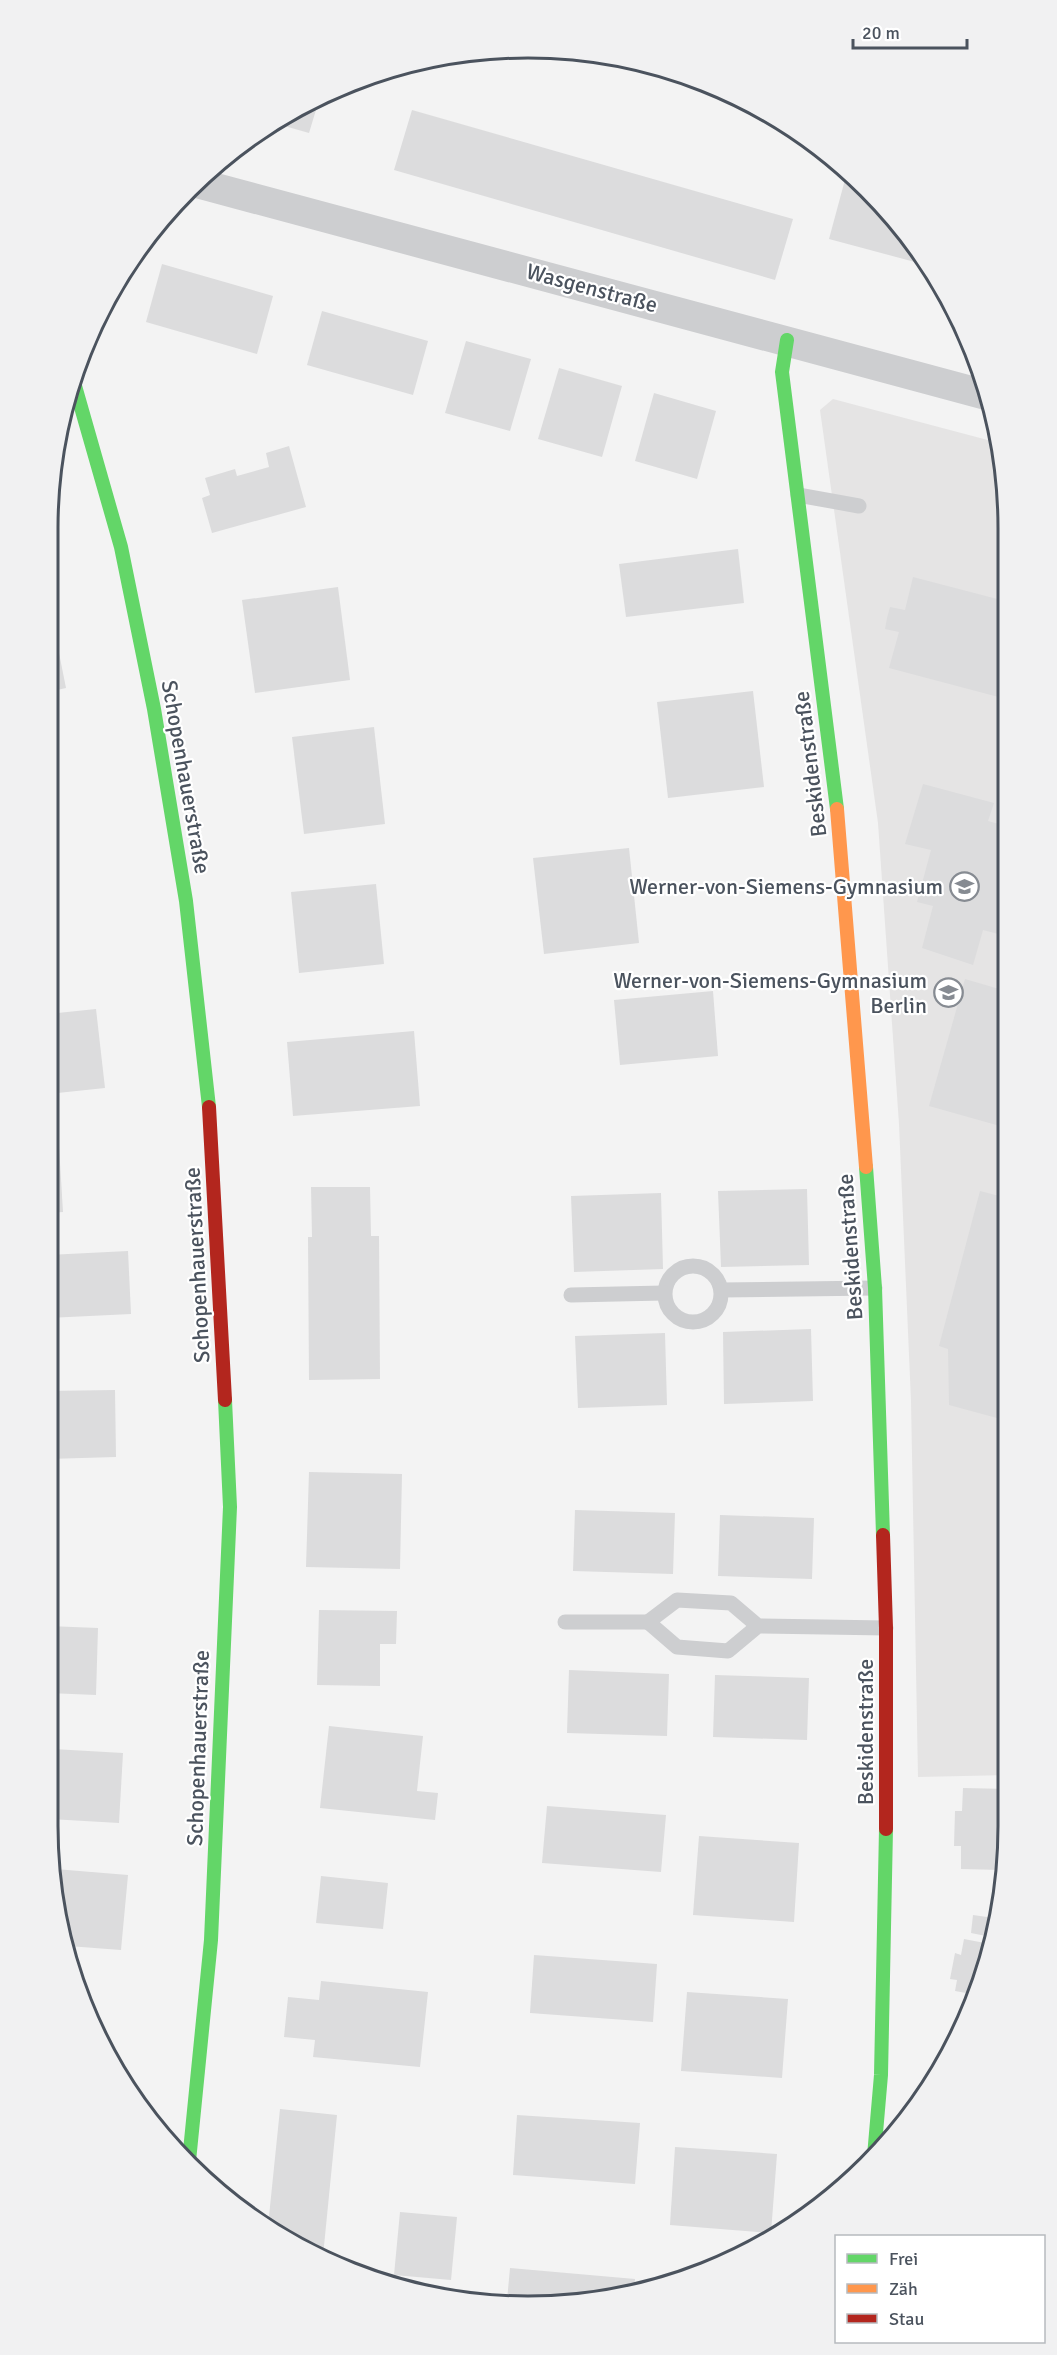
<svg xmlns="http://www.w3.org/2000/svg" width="1057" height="2355" font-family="Signika,sans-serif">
  <rect width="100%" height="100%" fill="#f3f3f3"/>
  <polygon fill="#e5e4e4" points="833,399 999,443 1005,465 1009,1775 918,1777 911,1401 899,1124 878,823 820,410"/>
  <g fill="#dcdcdd">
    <polygon points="328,93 329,95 319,100 309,133 274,123 316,97"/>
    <polygon points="412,110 793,219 775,280 394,170"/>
    <polygon points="846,176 909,236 926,265 829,239"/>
    <polygon points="162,264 273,296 257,354 146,322"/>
    <polygon points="322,311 428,341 413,395 307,365"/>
    <polygon points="466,341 531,359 510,431 445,413"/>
    <polygon points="559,368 622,386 602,457 538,439"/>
    <polygon points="654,393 716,411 697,479 635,461"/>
    <polygon points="289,446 306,507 212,533 202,498 210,495 205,478 235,469 237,476 269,467 266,453"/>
    <polygon points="738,549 744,603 626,617 619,564"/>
    <polygon points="913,577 1005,601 1006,699 889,668 899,632 885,629 887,618 890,607 905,610"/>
    <polygon points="338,587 350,680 255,693 242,600"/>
    <polygon points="53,623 66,688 48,692 48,624"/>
    <polygon points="753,691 764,787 668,798 657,702"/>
    <polygon points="374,727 385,824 304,834 292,737"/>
    <polygon points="923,784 994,803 988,821 1006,826 1006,936 983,930 973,965 922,948 933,906 917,902 931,850 905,844"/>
    <polygon points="629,848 639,943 544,954 533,858"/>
    <polygon points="376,884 384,964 299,973 291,892"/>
    <polygon points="965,979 1006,991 1007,1128 929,1106"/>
    <polygon points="713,991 718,1056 620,1065 614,1000"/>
    <polygon points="96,1009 105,1088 48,1094 48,1014"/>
    <polygon points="414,1031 420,1106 293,1116 287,1042"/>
    <polygon points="59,1146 63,1212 48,1213 48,1147"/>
    <polygon points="311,1187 370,1187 371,1236 379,1236 380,1379 309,1380 308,1237 312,1237"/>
    <polygon points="807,1189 809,1265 721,1267 718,1191"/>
    <polygon points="980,1191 1007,1198 1008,1421 949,1405 948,1349 939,1346"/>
    <polygon points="661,1193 663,1269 574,1272 571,1196"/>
    <polygon points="128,1251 131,1314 48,1318 48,1255"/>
    <polygon points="811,1329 813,1401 724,1404 723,1332"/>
    <polygon points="665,1333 667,1405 578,1408 575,1336"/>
    <polygon points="115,1390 116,1457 48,1459 48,1391"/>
    <polygon points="309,1472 402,1474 400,1569 306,1567"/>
    <polygon points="575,1510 675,1513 673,1574 573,1571"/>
    <polygon points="720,1515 814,1518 812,1579 718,1576"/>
    <polygon points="319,1610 397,1611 396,1644 380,1644 380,1686 317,1685"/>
    <polygon points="48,1626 98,1628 96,1695 48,1693"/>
    <polygon points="569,1670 669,1674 667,1736 567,1733"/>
    <polygon points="715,1675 809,1678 807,1740 713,1737"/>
    <polygon points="329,1726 423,1736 417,1791 438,1793 435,1820 320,1808"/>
    <polygon points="53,1749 123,1753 119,1823 50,1819"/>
    <polygon points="963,1788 1009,1789 1009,1826 1002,1870 961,1869 961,1846 954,1846 955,1811 962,1811"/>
    <polygon points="547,1806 666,1815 661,1872 542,1863"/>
    <polygon points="699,1836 799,1843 794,1922 693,1915"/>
    <polygon points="55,1869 128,1875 121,1950 68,1946"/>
    <polygon points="321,1876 388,1883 383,1929 316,1923"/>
    <polygon points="973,1915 994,1918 991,1937 971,1933"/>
    <polygon points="964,1939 990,1944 983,1981 977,1995 955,1991 957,1980 950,1979 955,1953 961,1955"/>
    <polygon points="534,1955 657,1964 653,2022 530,2013"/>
    <polygon points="321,1981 428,1992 420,2067 313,2057 315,2040 284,2037 288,1997 319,2000"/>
    <polygon points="687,1992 788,1999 782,2078 681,2071"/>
    <polygon points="280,2109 337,2115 323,2256 288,2242 268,2226"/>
    <polygon points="517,2115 640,2123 635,2184 513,2175"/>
    <polygon points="675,2147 777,2154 771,2233 670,2225"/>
    <polygon points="400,2212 457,2217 451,2280 394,2275"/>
    <polygon points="510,2268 635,2279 634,2293 592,2303 507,2300"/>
  </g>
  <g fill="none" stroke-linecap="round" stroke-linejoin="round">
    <g stroke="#cdced0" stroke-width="15">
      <polyline points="798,495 859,506"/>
      <circle cx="693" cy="1294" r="28"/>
      <polyline points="721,1290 875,1288"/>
      <polyline points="571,1295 664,1293"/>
      <polyline points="565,1622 648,1622"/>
      <polyline points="758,1626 728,1651 677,1647 648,1622 677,1600 731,1603 758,1626 886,1628"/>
    </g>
    <polyline stroke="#cdced0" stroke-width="30" points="197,183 986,395"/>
    <g stroke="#63d668" stroke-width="14">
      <polyline points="787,340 782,372 837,809"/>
      <polyline points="73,379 121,547 154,709 186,901 209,1107"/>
      <polyline points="866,1167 875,1288 883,1535"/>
      <polyline points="874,2156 881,2075 886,1829"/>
      <polyline points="189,2161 211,1940 230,1507 225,1400"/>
    </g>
    <polyline stroke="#ff974d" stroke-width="14" points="837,809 866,1167"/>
    <g stroke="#b3261e" stroke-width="14">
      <polyline points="209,1107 225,1400"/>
      <polyline points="883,1535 886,1628 886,1829"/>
    </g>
  </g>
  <defs>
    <symbol id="school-ring" viewBox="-11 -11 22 22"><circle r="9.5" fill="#fff" stroke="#868b92" stroke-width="1.5"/><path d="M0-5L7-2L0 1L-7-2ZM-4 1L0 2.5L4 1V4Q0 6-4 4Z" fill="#868b92"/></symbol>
  </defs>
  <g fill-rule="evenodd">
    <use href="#school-ring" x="948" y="870" width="33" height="33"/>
    <use href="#school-ring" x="932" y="976" width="33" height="33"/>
  </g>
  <g text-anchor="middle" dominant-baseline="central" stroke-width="4.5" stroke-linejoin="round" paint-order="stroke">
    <g font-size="22" fill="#4b535e" stroke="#fff">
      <text transform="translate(592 288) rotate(15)">Wasgenstraße</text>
      <text transform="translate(810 764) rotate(-97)">Beskidenstraße</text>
      <text transform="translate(186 777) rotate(80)">Schopenhauerstraße</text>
      <text transform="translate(850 1247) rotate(-94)">Beskidenstraße</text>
      <text transform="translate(197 1265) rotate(-93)">Schopenhauerstraße</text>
      <text transform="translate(865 1732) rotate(-90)">Beskidenstraße</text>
      <text transform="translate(198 1748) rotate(-88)">Schopenhauerstraße</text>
    </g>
    <g font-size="22" fill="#4b535e" stroke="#fff" text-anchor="end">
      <text x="943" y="886">Werner-von-Siemens-Gymnasium</text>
      <text x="927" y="980">Werner-von-Siemens-Gymnasium<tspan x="927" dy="25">Berlin</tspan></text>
    </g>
  </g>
  <path d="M0 0H1057V2355H0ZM528 58H528A470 470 0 0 1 998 528V1826A470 470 0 0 1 528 2296H528A470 470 0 0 1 58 1826V528A470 470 0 0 1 528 58Z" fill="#f1f1f2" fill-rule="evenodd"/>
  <path fill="none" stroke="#4b535e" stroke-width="3" d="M528 58H528A470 470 0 0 1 998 528V1826A470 470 0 0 1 528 2296H528A470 470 0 0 1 58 1826V528A470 470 0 0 1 528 58Z"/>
  <rect x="835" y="2235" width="210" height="108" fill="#ffffff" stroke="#b7babf" stroke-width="1.5"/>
  <rect x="847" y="2254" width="30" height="9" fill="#63d668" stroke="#b7babf" stroke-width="1.5"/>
  <text x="889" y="2265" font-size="18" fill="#4b535e">Frei</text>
  <rect x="847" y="2284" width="30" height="9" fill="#ff974d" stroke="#b7babf" stroke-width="1.5"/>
  <text x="889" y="2295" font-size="18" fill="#4b535e">Zäh</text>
  <rect x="847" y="2314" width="30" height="9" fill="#b3261e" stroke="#b7babf" stroke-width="1.5"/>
  <text x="889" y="2325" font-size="18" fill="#4b535e">Stau</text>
  <path d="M853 39v9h114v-9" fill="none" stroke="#4b535e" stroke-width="3"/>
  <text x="862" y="39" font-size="18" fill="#4b535e" stroke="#ffffff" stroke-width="4.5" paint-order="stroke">20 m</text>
</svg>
